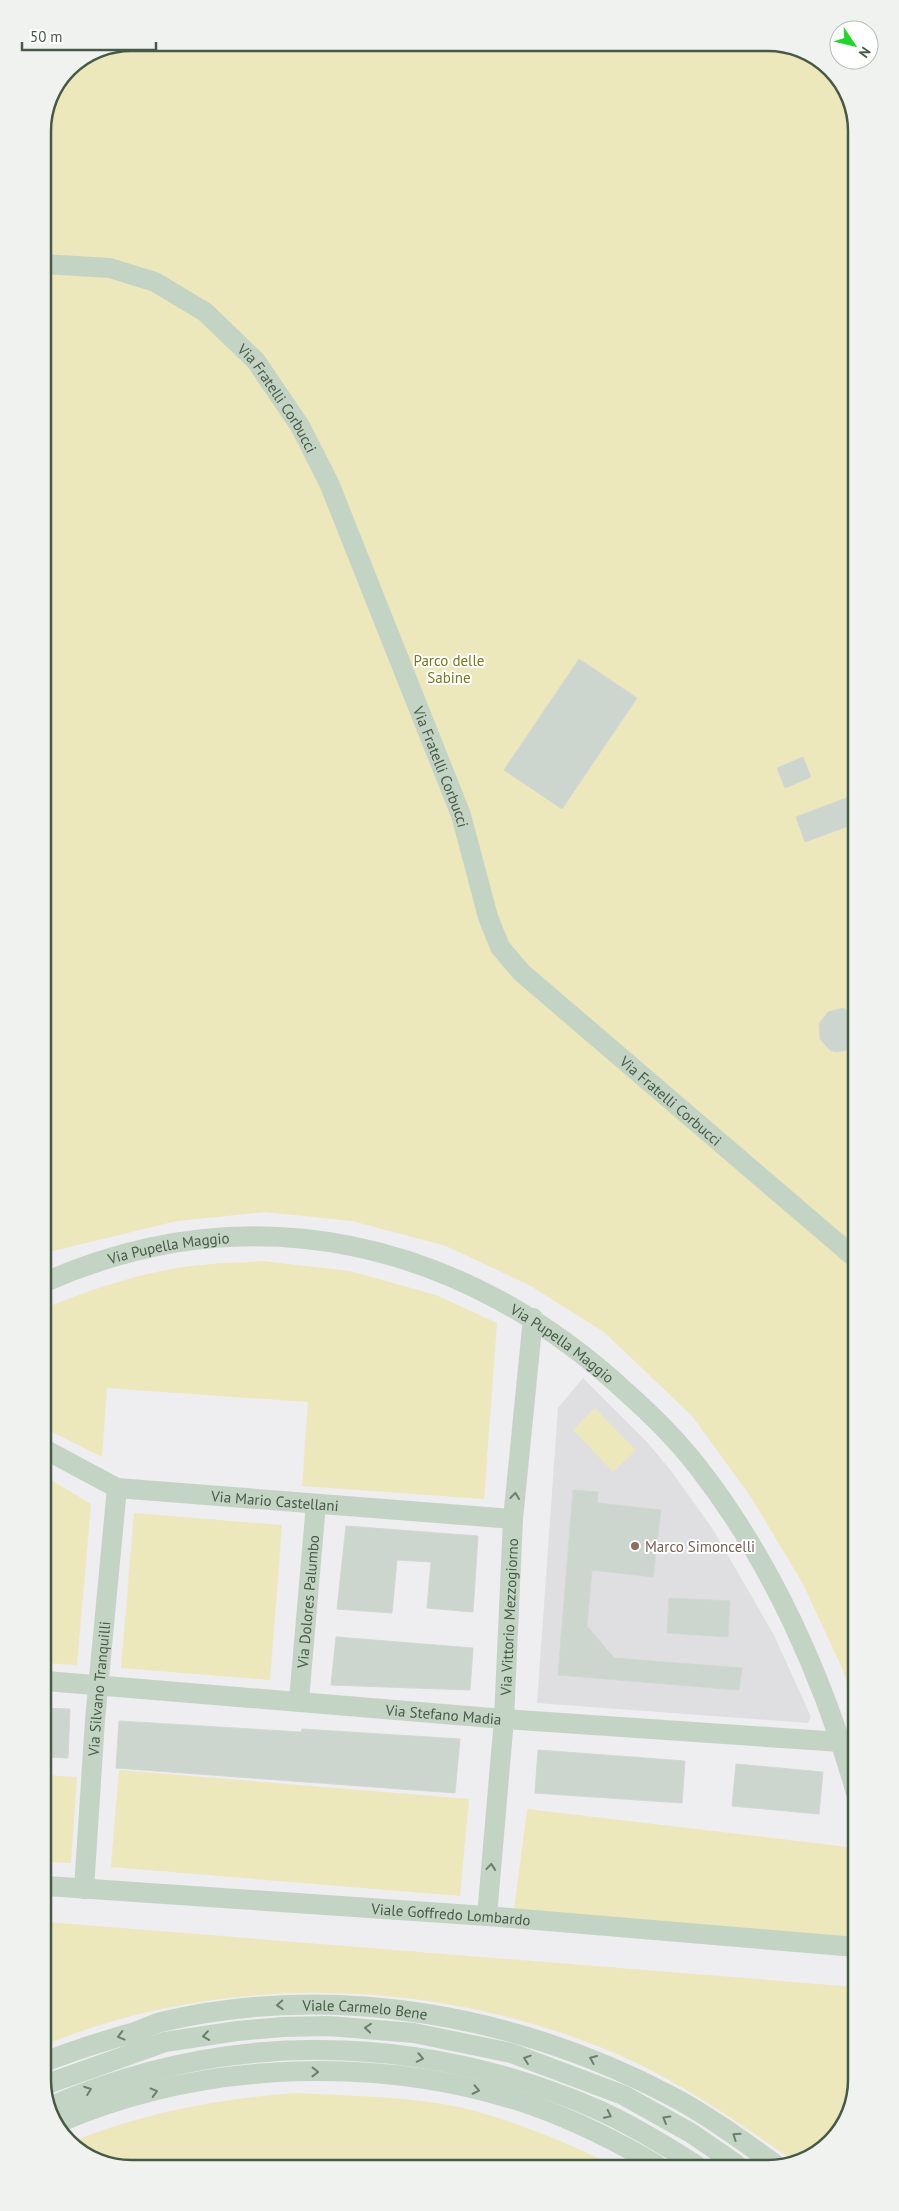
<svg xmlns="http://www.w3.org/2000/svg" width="899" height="2211" font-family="'PT Sans',sans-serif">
  <rect width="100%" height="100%" fill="#eeedf0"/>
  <polygon fill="#dfdfe1" points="583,1378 647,1442 672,1472 712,1528 774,1635 811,1717 808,1723 537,1703 558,1408"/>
  <g fill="#ede7bc">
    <polygon points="131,43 774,43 822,61 852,103 856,1708 842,1668 803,1584 751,1497 692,1416 604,1332 529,1285 446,1246 352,1221 265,1212 177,1221 45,1253 43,125 69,68 97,49"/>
    <path d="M 262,1261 L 350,1271 L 436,1295 L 497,1323 L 484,1499 L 302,1486 L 308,1402 L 107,1388 L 102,1457 L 46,1429 L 45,1308 C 95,1288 147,1270 201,1265 C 221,1263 242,1263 262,1261 Z"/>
    <polygon points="595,1408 636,1450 613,1472 573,1430"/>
    <polygon points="46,1477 91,1504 77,1665 46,1663"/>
    <polygon points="134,1513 282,1525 270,1680 121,1668"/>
    <polygon points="119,1770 469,1799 460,1896 111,1867"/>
    <polygon points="46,1775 77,1777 71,1863 47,1862"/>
    <polygon points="527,1809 856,1848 856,1940 514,1911"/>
    <path d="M 47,1922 L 856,1987 L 856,2080 L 838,2134 L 797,2163 C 736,2121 674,2077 605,2049 C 429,1978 224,1972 47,2044 Z"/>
    <path d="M 296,2093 C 351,2096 409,2096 463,2108 C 515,2121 565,2142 613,2165 L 125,2168 L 77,2150 L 71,2142 C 143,2113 218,2099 296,2093 Z"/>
  </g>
  <g fill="#ccd5ce" stroke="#d1d8d3">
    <polygon points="579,659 637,698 562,809 504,770"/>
    <polygon points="803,757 811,777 785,788 777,768"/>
    <polygon points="854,795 854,824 805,842 796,817"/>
    <polygon points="843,1008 854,1013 854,1048 837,1052 830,1050 820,1039 819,1024 828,1012"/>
    <polygon points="573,1490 598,1492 597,1503 661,1510 653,1577 592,1570 587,1626 614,1658 742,1668 739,1690 558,1675"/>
    <polygon points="346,1526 478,1536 473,1612 427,1608 431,1562 397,1560 392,1613 337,1609"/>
    <polygon points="669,1598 730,1601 728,1637 667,1633"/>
    <polygon points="336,1637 473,1648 470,1690 331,1685"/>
    <polygon points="46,1708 70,1709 68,1758 46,1757"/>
    <polygon points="119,1721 301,1732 302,1729 460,1739 455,1793 116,1768"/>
    <polygon points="538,1750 685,1761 682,1803 535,1793"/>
    <polygon points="736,1764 823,1772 819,1814 732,1806"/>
  </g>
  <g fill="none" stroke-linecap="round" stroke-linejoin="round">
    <g stroke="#c4d4c4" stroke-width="20">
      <path id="s1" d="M 43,264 L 110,268 L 155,282 L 205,312 L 256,361 L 300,426 L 329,483 L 461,815 L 488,917 L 500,947 L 521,972 L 855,1258"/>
      <path id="s2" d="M 45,1282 C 253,1191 463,1241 626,1392 C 652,1415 677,1440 698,1467 C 772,1562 824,1679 856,1793"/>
      <path id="s3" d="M 46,1450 L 117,1488 L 513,1519"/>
      <path id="s4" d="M 46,1681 L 504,1719 L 841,1742"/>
      <path id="s5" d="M 299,1700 L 316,1504"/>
      <path id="s6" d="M 47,1886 L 487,1916 L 856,1947"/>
      <path id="s7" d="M 84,1889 L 95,1720 L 117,1488"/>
      <path id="s8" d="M 487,1916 L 504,1719 L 513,1519 L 533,1318"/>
      <path id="s9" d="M 47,2061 C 75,2050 103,2041 132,2033 C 141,2030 151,2025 161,2022 C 335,1981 519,2015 675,2098 C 710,2117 743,2141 775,2164"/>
      <polyline points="47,2084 165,2042 237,2031 283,2027 329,2026 414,2033 511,2053 623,2095 691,2133 736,2164"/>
      <path d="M 47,2108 C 224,2029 416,2032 594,2108 C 629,2123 663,2144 696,2165"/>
      <path d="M 58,2123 C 204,2060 384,2054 534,2106 C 576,2121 618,2142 657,2165"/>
    </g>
  </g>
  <defs><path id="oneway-chevron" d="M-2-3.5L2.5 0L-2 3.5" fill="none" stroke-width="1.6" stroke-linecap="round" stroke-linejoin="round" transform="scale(1.25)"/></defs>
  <g stroke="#6c7f6c">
    <use href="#oneway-chevron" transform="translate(515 1496) rotate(-84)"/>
    <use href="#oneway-chevron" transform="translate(491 1867) rotate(-85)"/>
    <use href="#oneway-chevron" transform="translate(280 2005) rotate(177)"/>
    <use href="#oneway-chevron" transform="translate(368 2028) rotate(-175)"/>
    <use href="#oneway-chevron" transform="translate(121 2036) rotate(165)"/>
    <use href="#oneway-chevron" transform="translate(206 2036) rotate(172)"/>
    <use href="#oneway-chevron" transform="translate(420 2058) rotate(11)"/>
    <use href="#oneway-chevron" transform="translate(527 2059) rotate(-161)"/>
    <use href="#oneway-chevron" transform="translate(593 2059) rotate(-157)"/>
    <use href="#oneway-chevron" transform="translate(315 2072) rotate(1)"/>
    <use href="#oneway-chevron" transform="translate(88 2090) rotate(-20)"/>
    <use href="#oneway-chevron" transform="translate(476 2090) rotate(12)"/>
    <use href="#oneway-chevron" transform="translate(154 2092) rotate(-15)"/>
    <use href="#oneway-chevron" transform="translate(608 2115) rotate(26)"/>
    <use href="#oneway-chevron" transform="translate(666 2119) rotate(-150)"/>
    <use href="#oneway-chevron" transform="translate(736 2136) rotate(-146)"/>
  </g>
  <circle fill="#8d6e63" stroke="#fff" stroke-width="2" cx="635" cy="1546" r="5"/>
  <g text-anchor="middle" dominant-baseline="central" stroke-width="4" stroke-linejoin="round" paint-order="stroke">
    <g font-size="15" fill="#465a46" stroke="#fff">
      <text stroke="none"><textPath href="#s1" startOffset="286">Via Fratelli Corbucci</textPath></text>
      <text stroke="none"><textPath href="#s1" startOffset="691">Via Fratelli Corbucci</textPath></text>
      <text stroke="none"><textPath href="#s1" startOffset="1111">Via Fratelli Corbucci</textPath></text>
      <text stroke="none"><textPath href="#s2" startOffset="129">Via Pupella Maggio</textPath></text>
      <text stroke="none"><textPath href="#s2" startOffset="548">Via Pupella Maggio</textPath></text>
      <text stroke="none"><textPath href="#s3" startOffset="239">Via Mario Castellani</textPath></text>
      <text stroke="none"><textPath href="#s5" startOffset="99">Via Dolores Palumbo</textPath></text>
      <text stroke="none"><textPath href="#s8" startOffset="300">Via Vittorio Mezzogiorno</textPath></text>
      <text stroke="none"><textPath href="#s7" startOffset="201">Via Silvano Tranquilli</textPath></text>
      <text stroke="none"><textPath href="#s4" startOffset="399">Via Stefano Madia</textPath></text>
      <text stroke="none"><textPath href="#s6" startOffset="405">Viale Goffredo Lombardo</textPath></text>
      <text stroke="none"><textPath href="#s9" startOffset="326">Viale Carmelo Bene</textPath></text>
    </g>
    <g font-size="15" fill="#787819" stroke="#fff">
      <text x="449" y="660">Parco delle<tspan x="449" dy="17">Sabine</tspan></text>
    </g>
    <g font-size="15" fill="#785e54" stroke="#fff" text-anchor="start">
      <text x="645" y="1546">Marco Simoncelli</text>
    </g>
  </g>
  <path d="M0 0H899V2211H0ZM131 51H768A80 80 0 0 1 848 131V2080A80 80 0 0 1 768 2160H131A80 80 0 0 1 51 2080V131A80 80 0 0 1 131 51Z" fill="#f0f2f0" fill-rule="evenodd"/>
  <path fill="none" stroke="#465a46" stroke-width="2.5" d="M131 51H768A80 80 0 0 1 848 131V2080A80 80 0 0 1 768 2160H131A80 80 0 0 1 51 2080V131A80 80 0 0 1 131 51Z"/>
  <g transform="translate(854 45) rotate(125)"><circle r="24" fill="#ffffff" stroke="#b5bdb5"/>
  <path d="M0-4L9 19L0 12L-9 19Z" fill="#1ed82a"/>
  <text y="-8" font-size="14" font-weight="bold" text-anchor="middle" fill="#465a46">N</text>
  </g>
  <path d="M22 42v8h134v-8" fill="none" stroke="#465a46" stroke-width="2.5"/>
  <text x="30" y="42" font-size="15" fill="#465a46" stroke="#ffffff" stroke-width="4" paint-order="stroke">50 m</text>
</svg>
